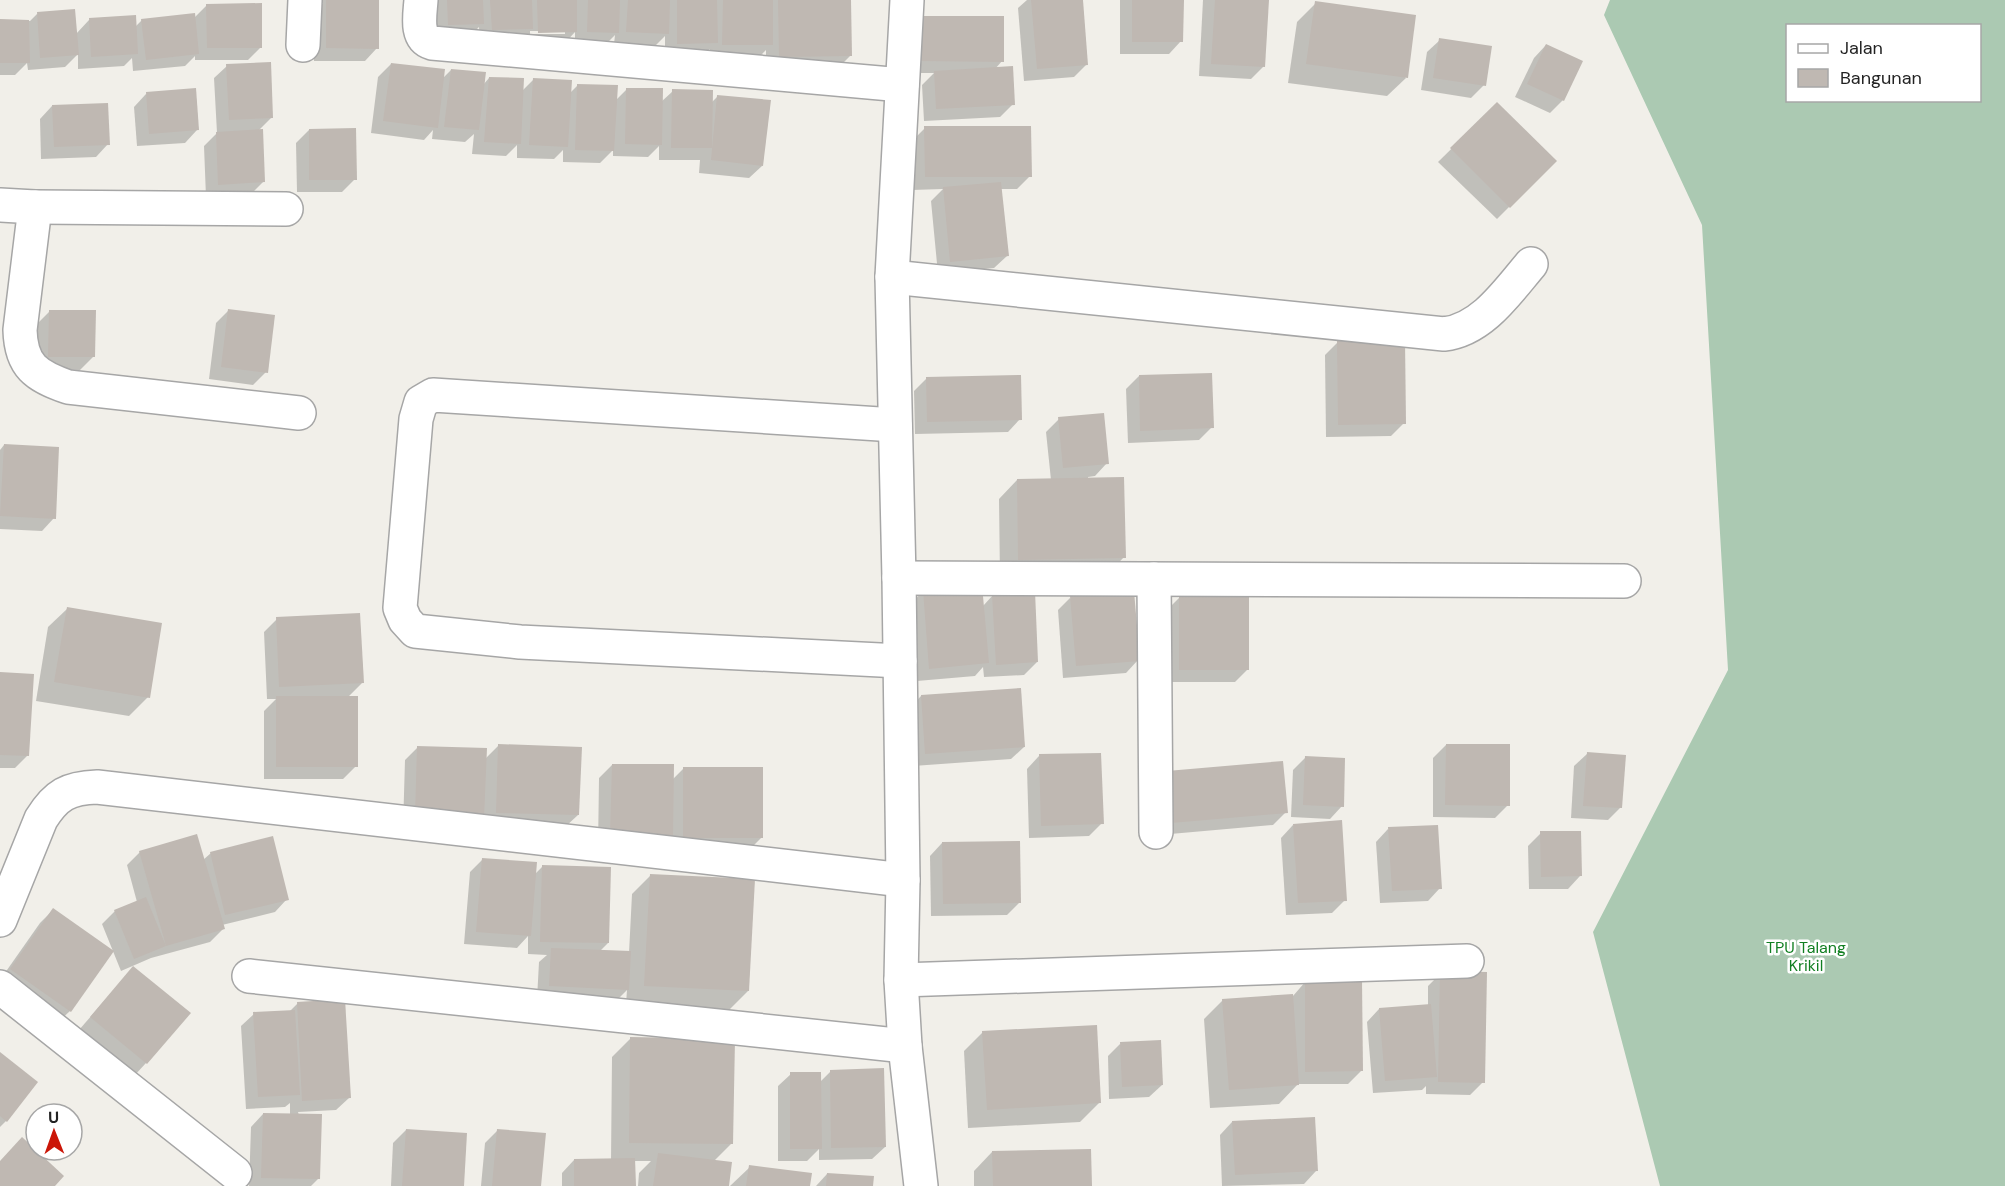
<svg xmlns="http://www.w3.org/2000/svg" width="2005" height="1186" font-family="'DM Sans',sans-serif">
  <rect width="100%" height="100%" fill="#f1efe9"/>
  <path fill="#abc9b2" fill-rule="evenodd" d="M 1610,0 L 2005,0 L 2005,1186 L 1660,1186 L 1593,932 L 1728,670 L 1702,225 L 1604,15 ZM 1788,26 L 1980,26 L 1980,100 L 1788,100 Z"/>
  <g fill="#0003" fill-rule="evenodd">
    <polygon points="306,0 378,0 377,48 365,61 314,61 314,12 323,3 306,3"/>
    <path d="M 435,0 L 850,0 L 851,55 L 838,68 L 766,69 L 766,50 L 759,57 L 710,57 L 710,49 L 704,56 L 665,56 L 665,36 L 655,46 L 614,44 L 615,35 L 605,45 L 575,44 L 575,32 L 563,45 L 526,45 L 525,35 L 519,41 L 480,42 L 479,27 L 470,36 L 436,37 ZM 530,31 L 565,31 L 565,34 L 530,34 Z"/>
    <polygon points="1027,0 1082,0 1087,64 1074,77 1024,81 1018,8"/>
    <polygon points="1120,0 1182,0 1181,41 1169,54 1120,54"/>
    <polygon points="1203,0 1268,0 1263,67 1251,79 1199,76"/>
    <polygon points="1316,3 1406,78 1387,96 1288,83 1297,22"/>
    <polygon points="207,5 261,47 248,60 195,60 195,56 185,66 133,71 132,58 124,66 78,69 78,54 65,67 28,70 27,63 15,75 0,75 0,21 30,21 37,14 76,34 89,20 135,27 142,20 194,18"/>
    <polygon points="909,30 1002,61 995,69 1013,104 1000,117 924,121 922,85 934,73 909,73"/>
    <polygon points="1440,40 1484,85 1471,98 1421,90 1427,52"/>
    <polygon points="1546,45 1563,100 1550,113 1515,97 1534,58"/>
    <polygon points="391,64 442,79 451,70 483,85 489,78 522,91 534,79 570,93 578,85 615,101 627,89 661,102 673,91 711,103 718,96 762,166 749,178 699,173 700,160 659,160 659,146 648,157 613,156 613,150 600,163 563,162 563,150 554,159 517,158 517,145 506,156 472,154 474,134 465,142 432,139 433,130 424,140 371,133 378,77"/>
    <polygon points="227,66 272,117 258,131 264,181 251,194 206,197 204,146 217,133 214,78"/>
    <polygon points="146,94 197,130 185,143 137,146 134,107"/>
    <polygon points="1497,104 1555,161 1497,219 1438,162"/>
    <polygon points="52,106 108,144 96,157 41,159 40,119"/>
    <polygon points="925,128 1030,176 1017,189 1000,189 1007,256 994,268 938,274 931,201 943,189 912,190 912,141"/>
    <polygon points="309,130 355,179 342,192 297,192 296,143"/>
    <polygon points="229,310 266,372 253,385 209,379 216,323"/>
    <polygon points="50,311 93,357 80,370 36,369 37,324"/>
    <polygon points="1338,342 1404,423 1391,436 1326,437 1325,355"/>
    <polygon points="1139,376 1212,427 1199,440 1128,443 1126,389"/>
    <polygon points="926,379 1020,419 1008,432 915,434 914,391"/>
    <polygon points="1059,419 1107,463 1095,476 1088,477 1088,479 1124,557 1106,576 1000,578 999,499 1017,480 1051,480 1046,432"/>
    <polygon points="4,445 54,518 42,531 0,529 0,450"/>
    <polygon points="923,591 983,606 993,595 1037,662 1024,675 984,677 983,667 975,676 917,681 911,604"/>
    <polygon points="1180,597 1248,669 1235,682 1167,682 1167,610"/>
    <polygon points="1070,598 1138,660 1126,673 1063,678 1058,610"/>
    <polygon points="67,609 148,697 129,716 36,701 48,627"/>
    <polygon points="277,619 362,683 347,698 356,766 343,779 264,779 264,711 276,699 267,699 264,632"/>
    <polygon points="0,673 27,756 15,768 0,768"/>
    <polygon points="921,696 1024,747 1011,759 913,766 909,709"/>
    <polygon points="499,745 578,815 565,827 403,828 405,760 418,747 485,759"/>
    <polygon points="1446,745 1508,805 1495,818 1433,817 1433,758"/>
    <polygon points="1587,754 1621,807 1608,820 1571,818 1574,766"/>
    <polygon points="1039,756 1102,823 1089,836 1029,838 1027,769"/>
    <polygon points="1306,757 1342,806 1330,819 1291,817 1293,770"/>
    <polygon points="612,765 672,780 683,769 762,837 749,850 598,848 599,778"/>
    <polygon points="1155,785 1286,812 1273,825 1159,835"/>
    <polygon points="1293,825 1345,900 1332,913 1286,915 1281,838"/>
    <polygon points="1388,829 1440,888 1428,901 1380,903 1376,842"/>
    <polygon points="1541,833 1580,876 1568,889 1529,889 1528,846"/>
    <polygon points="942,843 1020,902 1007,915 931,916 930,856"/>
    <polygon points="140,852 203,860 211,853 287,899 275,912 222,925 223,929 210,942 151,958 121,971 102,924 115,911 137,902 127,865"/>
    <polygon points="483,859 535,874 542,867 608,943 599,952 629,953 632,894 651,875 748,991 729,1010 626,1004 627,990 615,1002 537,999 539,962 547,955 528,954 528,936 517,948 464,944 470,872"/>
    <polygon points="53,910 70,1011 57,1023 0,980 40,923"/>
    <polygon points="133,968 146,1063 134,1076 79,1030"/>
    <polygon points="1441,973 1483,1082 1470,1095 1426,1094 1426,1086 1422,1090 1373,1093 1367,1022 1379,1009 1428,1006 1428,986"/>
    <polygon points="1306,981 1361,1071 1348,1084 1298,1084 1279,1104 1210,1108 1204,1019 1223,1000 1293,996"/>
    <polygon points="298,1003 349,1098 336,1110 298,1112 319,1178 311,1186 249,1186 251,1127 263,1114 290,1115 290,1103 285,1107 246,1109 241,1026 254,1014 289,1012"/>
    <polygon points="983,1032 1099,1103 1080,1122 968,1128 964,1051"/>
    <polygon points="631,1038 732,1143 714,1161 728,1186 638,1186 639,1173 651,1161 634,1161 634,1186 562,1186 562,1173 574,1160 611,1160 612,1057"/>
    <polygon points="1120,1044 1162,1085 1149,1097 1109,1099 1108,1056"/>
    <polygon points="0,1054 6,1121 0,1127"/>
    <polygon points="831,1071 885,1147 872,1159 819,1160 819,1149 807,1161 778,1161 778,1086 791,1074 820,1082"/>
    <polygon points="1232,1122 1316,1171 1304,1184 1222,1186 1220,1135"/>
    <polygon points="406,1130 462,1186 391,1186 393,1143"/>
    <polygon points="498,1130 540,1186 481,1186 485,1143"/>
    <polygon points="992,1152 1090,1186 974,1186 974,1171"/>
    <polygon points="750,1167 808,1186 730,1186"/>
    <polygon points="827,1174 872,1186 816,1186"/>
  </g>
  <g fill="#bfb8b2">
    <polygon points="326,0 379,0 379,49 326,48"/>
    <polygon points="447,0 483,0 484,24 448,25"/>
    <polygon points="490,0 532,0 533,29 492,30"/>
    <polygon points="537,0 577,0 577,32 538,33"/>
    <polygon points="588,0 620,0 619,33 587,32"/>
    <polygon points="628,0 670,0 669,34 626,32"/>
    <polygon points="677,0 717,0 718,43 677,44"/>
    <polygon points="723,0 773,0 773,45 722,45"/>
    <polygon points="778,0 851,0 852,56 779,57"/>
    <polygon points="1031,0 1083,0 1088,65 1037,69"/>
    <polygon points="1132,0 1184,0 1183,42 1132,42"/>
    <polygon points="1215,0 1269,0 1265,67 1211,64"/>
    <polygon points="1315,1 1416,15 1408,78 1306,64"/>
    <polygon points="262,3 262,48 207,48 206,4"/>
    <polygon points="75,9 79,55 40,58 37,12"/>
    <polygon points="195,13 199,54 146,60 141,19"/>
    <polygon points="136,15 138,54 91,57 89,18"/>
    <polygon points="921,16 1004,16 1004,62 921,61"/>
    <polygon points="0,19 29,20 30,63 0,63"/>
    <polygon points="1439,38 1492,46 1486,86 1433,78"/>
    <polygon points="1546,44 1583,61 1564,101 1527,84"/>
    <polygon points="271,62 273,118 229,120 226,64"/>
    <polygon points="391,63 445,69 438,128 383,121"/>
    <polygon points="1013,66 1015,105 936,109 934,71"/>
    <polygon points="451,69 486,72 479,130 444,127"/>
    <polygon points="489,77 524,78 521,144 484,142"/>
    <polygon points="533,78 572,80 568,147 529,145"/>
    <polygon points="577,84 618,85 614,151 575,150"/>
    <polygon points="196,88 199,130 149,134 146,92"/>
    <polygon points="626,88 663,88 662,145 625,144"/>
    <polygon points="672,89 713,90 712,148 671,148"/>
    <polygon points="717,95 771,100 763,166 711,160"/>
    <polygon points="1497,102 1557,161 1510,208 1450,148"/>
    <polygon points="108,103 110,145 54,147 52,105"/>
    <polygon points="924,126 1031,126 1032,177 925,177"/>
    <polygon points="356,128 357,180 309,180 309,129"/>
    <polygon points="263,129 265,182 218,185 216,132"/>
    <polygon points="1001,182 1009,256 950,262 943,187"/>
    <polygon points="228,309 275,315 268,373 221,367"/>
    <polygon points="49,310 96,310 95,357 48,357"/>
    <polygon points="1405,340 1406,424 1338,425 1337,341"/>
    <polygon points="1212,373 1214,428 1140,431 1139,375"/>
    <polygon points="1021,375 1022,420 927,422 926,377"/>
    <polygon points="1104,413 1109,464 1063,468 1058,417"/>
    <polygon points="4,444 59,447 56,519 0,516"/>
    <polygon points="1124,477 1126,558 1018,560 1017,479"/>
    <polygon points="982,585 989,663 929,669 923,590"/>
    <polygon points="1035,591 1038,662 996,665 992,594"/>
    <polygon points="1134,591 1140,661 1076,666 1070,596"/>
    <rect x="1179" y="595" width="70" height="75"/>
    <polygon points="67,607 162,623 150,698 54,682"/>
    <polygon points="360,613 364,683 279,687 276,617"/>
    <polygon points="0,672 34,674 29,756 0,755"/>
    <polygon points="1021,688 1025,747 925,754 921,695"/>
    <rect x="276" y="696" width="82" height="71"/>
    <polygon points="498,744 582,747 579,815 496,813"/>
    <polygon points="1446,744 1510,744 1510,806 1445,805"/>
    <polygon points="417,746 487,748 484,818 415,816"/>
    <polygon points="1587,752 1626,755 1622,808 1583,806"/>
    <polygon points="1101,753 1104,824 1041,826 1039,754"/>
    <polygon points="1305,756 1345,758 1344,807 1303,805"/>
    <polygon points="1283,761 1288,813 1171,823 1167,771"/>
    <polygon points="612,764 674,764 673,837 610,836"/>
    <rect x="683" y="767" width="80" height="71"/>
    <polygon points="1342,820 1347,901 1298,903 1293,824"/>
    <polygon points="1438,825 1442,889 1392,891 1388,827"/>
    <polygon points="1540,831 1581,831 1582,876 1541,877"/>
    <polygon points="197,834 225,929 166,946 139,851"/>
    <polygon points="273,836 289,900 225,915 210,852"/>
    <polygon points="1020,841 1021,903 943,904 942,842"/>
    <polygon points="482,858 537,862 531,936 476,932"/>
    <polygon points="542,865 611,867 609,943 540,942"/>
    <polygon points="650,874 755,879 749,991 644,986"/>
    <polygon points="146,897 166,946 134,959 114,910"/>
    <polygon points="53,908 114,951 71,1012 10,969"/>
    <polygon points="551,948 631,951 629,990 549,986"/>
    <polygon points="133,966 191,1013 147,1064 90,1017"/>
    <polygon points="1440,971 1487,972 1485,1083 1438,1082"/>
    <polygon points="1305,980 1362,980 1363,1071 1305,1072"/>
    <polygon points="1293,994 1299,1085 1229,1090 1222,999"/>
    <polygon points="345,999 351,1098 302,1101 297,1002"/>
    <polygon points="1431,1004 1437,1077 1385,1081 1379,1008"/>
    <polygon points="295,1010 300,1095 258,1097 253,1012"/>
    <polygon points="1097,1025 1101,1103 987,1110 982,1031"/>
    <polygon points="630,1037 735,1039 733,1144 629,1143"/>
    <polygon points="1161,1040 1163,1085 1122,1087 1120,1042"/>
    <polygon points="0,1052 38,1082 7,1122 0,1116"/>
    <polygon points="884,1068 886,1147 831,1148 830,1070"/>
    <polygon points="790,1072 821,1072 822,1149 790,1149"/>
    <polygon points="263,1113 322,1114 320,1179 261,1178"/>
    <polygon points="1315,1117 1318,1171 1235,1175 1232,1121"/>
    <polygon points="406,1129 467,1133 464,1186 402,1186"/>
    <polygon points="497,1129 546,1133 541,1186 492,1186"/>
    <polygon points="22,1137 64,1176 55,1186 0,1186 0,1161"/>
    <polygon points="1091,1149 1092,1186 993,1186 992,1151"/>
    <polygon points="658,1153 732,1162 729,1186 653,1186"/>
    <polygon points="635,1158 636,1186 574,1186 574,1159"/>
    <polygon points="749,1165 812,1173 810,1186 746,1186"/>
    <polygon points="827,1173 874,1176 873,1186 826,1186"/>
  </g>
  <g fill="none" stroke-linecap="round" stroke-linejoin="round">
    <defs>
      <g id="minor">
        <path d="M 421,0 C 420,15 415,38 432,43 L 902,85"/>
        <polyline points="907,0 892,277 899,578 903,880 901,980 905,1046 921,1186"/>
        <polyline points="303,45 305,0"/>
        <path d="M 0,205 L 35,207 L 20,330 C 21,366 36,376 68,387 L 299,413"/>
        <polyline points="35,207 286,209"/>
        <path d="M 892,277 L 1444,334 C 1482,330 1508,291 1531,264"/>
        <polyline points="895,425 433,395 421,402 416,419 400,608 405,620 415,631 520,642 900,661"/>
        <polyline points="899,578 1624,581"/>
        <polyline points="1154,579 1156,832"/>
        <path d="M 0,920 L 41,819 C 56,795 68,788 97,787 L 903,880"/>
        <polyline points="249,976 905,1046"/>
        <polyline points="901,980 1467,961"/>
        <polyline points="0,987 235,1173"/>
      </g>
    </defs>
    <use href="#minor" stroke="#a6a6a6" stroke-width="36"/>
    <use href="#minor" stroke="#fff" stroke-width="33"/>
  </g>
  <g text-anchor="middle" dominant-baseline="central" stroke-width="5" stroke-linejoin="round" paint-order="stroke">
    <g font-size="16" fill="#117f22" stroke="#fff">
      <text x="1806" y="947">TPU Talang<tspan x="1806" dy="18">Krikil</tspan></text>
    </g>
  </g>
  <rect x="1786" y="24" width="195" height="78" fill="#ffffff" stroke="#a7a7a7" stroke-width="1.5"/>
  <rect x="1798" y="44" width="30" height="9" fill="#ffffff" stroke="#a7a7a7" stroke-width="1.5"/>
  <text x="1840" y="54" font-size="18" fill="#222222">Jalan</text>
  <rect x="1798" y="69" width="30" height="18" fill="#bfb8b2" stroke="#a7a7a7" stroke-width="1.5"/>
  <text x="1840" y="84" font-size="18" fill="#222222">Bangunan</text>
  <g transform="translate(54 1132) rotate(359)"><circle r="28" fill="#ffffff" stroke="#a7a7a7" stroke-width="1.5"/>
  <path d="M0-4.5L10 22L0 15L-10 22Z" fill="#cb1608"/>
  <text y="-9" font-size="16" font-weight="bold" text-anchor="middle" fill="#222222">U</text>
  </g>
</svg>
